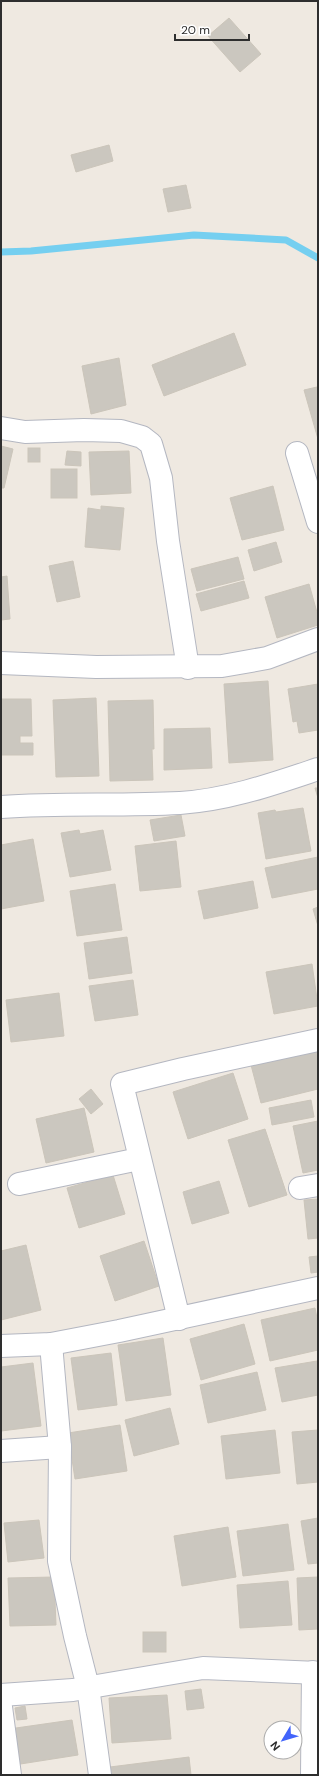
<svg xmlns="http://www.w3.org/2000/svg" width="319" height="1776" font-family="'DM Sans',sans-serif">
  <rect width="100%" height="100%" fill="#efe9e1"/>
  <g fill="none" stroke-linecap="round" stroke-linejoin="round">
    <polyline stroke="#75cff0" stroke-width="7" points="1,252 31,251 194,235 286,240 318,258"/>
  </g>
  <g fill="#cbc7bf" stroke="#cbc5ba">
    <polygon points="229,18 261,54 240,72 208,36"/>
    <polygon points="109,145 113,161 76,172 71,155"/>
    <polygon points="186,185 191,208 168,212 163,189"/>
    <polygon points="234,333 246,365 164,396 152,365"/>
    <polygon points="119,358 126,405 91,414 82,366"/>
    <polygon points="317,387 318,391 318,439 304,390"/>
    <polygon points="1,446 13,449 4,488 1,488"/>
    <rect x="28" y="448" width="12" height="14"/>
    <polygon points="67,451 81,452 81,466 65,465"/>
    <polygon points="129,451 131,493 91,495 89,452"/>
    <rect x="51" y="469" width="26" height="29"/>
    <polygon points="273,486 284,530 242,540 230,498"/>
    <polygon points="101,506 124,508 120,550 85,547 88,508 101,510"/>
    <polygon points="276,542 282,562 254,571 248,550"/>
    <polygon points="238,557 244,579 197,591 191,569"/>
    <polygon points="73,561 80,597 57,602 49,566"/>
    <polygon points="7,576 10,619 1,620 1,577"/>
    <polygon points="244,581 249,598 201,611 196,594"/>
    <polygon points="309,584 318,616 318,625 277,638 265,597"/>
    <polygon points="268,681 273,760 229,763 224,684"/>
    <polygon points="318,684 318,730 299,733 297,721 293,722 288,689"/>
    <polygon points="96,698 99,776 56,777 53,700"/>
    <polygon points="1,699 31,699 32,736 20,736 20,743 33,743 33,755 1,755"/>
    <polygon points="153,700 154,749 152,749 153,780 110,781 108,701"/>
    <polygon points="210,728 212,768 164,770 164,729"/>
    <polygon points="315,788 318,788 318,798"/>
    <polygon points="303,808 311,851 266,859 258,813 275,810 276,812"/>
    <polygon points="181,815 185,836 154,841 150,820"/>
    <polygon points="79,830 80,834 103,830 111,870 70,877 61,833"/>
    <polygon points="33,839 44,901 1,909 1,845"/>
    <polygon points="176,841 181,887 140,891 135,846"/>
    <polygon points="318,857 318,889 272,898 265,868"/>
    <polygon points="253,881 258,908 204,919 198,891"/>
    <polygon points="115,884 122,930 77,936 70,891"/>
    <polygon points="318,907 318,926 313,909"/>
    <polygon points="127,937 132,973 89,979 84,943"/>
    <polygon points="312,964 318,1006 274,1014 266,972"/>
    <polygon points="133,980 138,1015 95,1021 89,986"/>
    <polygon points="59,993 64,1036 11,1042 6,1000"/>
    <polygon points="318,1048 318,1089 261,1103 251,1065"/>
    <polygon points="233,1073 248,1119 188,1139 173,1092"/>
    <polygon points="91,1089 103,1104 91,1114 79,1099"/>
    <polygon points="311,1100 314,1117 272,1125 269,1108"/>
    <polygon points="84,1108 94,1152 46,1163 36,1119"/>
    <polygon points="318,1121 318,1170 303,1173 293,1126"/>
    <polygon points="265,1129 287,1195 249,1207 228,1140"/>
    <polygon points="113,1175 125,1214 79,1228 67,1188"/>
    <polygon points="219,1181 229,1213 192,1224 183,1192"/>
    <polygon points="318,1199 318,1238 308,1239 304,1200"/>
    <polygon points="144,1241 159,1286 115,1301 100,1256"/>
    <polygon points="26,1245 41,1310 1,1320 1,1251"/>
    <polygon points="318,1256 318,1272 311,1273 309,1257"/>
    <polygon points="315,1308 318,1323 318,1350 270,1361 261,1320"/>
    <polygon points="244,1324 255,1364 201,1380 190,1339"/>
    <polygon points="163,1338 171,1395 126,1401 118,1345"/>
    <polygon points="111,1353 117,1405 78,1410 71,1358"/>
    <polygon points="317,1361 318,1395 282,1402 275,1368"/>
    <polygon points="33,1363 41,1426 1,1431 1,1367"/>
    <polygon points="257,1372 266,1410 208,1423 200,1385"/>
    <polygon points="170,1408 179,1444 134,1456 125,1420"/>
    <polygon points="120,1425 127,1471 75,1479 68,1433"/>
    <polygon points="275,1430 280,1473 226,1479 221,1436"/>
    <polygon points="318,1430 318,1482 297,1484 292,1432"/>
    <polygon points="318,1518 318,1563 308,1564 301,1521"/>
    <polygon points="39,1520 44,1558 8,1562 4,1523"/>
    <polygon points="288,1524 294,1570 243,1576 237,1531"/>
    <polygon points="228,1527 236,1577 182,1586 174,1536"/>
    <polygon points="54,1577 56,1625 10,1626 8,1578"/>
    <polygon points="318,1577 318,1629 299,1630 297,1578"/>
    <polygon points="288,1581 292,1625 240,1628 237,1585"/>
    <rect x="143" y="1632" width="23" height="20"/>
    <polygon points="201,1689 204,1708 187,1710 185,1691"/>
    <polygon points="167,1695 171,1739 112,1743 109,1698"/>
    <polygon points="25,1706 27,1719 17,1720 15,1708"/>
    <polygon points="72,1720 78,1755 14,1765 9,1729"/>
    <polygon points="189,1757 191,1775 111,1775 110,1767"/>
  </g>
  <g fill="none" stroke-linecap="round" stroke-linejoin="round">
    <defs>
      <g id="street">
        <polyline points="1,428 25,432 84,430 121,431 142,437 151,444 161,478 168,541 188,668"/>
        <polyline points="297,453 318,522"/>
        <polyline points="1,663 96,667 222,666 267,658 318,639"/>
        <path d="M 1,807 C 61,803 120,806 180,803 C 228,800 273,784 318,769"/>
        <polyline points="19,1184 139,1159"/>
        <polyline points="300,1188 318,1185"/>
        <polyline points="179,1319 122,1084 183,1069 318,1040"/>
        <polyline points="51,1344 60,1447 59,1561 75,1636 88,1687 100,1775"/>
        <polyline points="1,1346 51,1344 119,1331 318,1288"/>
        <polyline points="1,1451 60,1447"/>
        <polyline points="1,1695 73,1690 203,1668 318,1673"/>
        <polyline points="1,1707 10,1775"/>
        <polyline points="312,1775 313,1672"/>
      </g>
    </defs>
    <use href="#street" stroke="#b4b7c1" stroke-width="24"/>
    <use href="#street" stroke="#fff" stroke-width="22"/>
  </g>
  <rect width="319" height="1776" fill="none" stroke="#2e2e2e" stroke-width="4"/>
  <g transform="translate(283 1740) rotate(232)"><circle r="19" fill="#ffffff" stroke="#ababab"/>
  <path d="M0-3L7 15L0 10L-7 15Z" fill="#4264fb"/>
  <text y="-6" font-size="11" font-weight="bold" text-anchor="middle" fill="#2e2e2e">N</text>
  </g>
  <path d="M175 34v6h74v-6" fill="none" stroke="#2e2e2e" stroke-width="2"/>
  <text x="181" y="34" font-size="12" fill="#2e2e2e" stroke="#ffffff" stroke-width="3" paint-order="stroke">20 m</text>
</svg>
